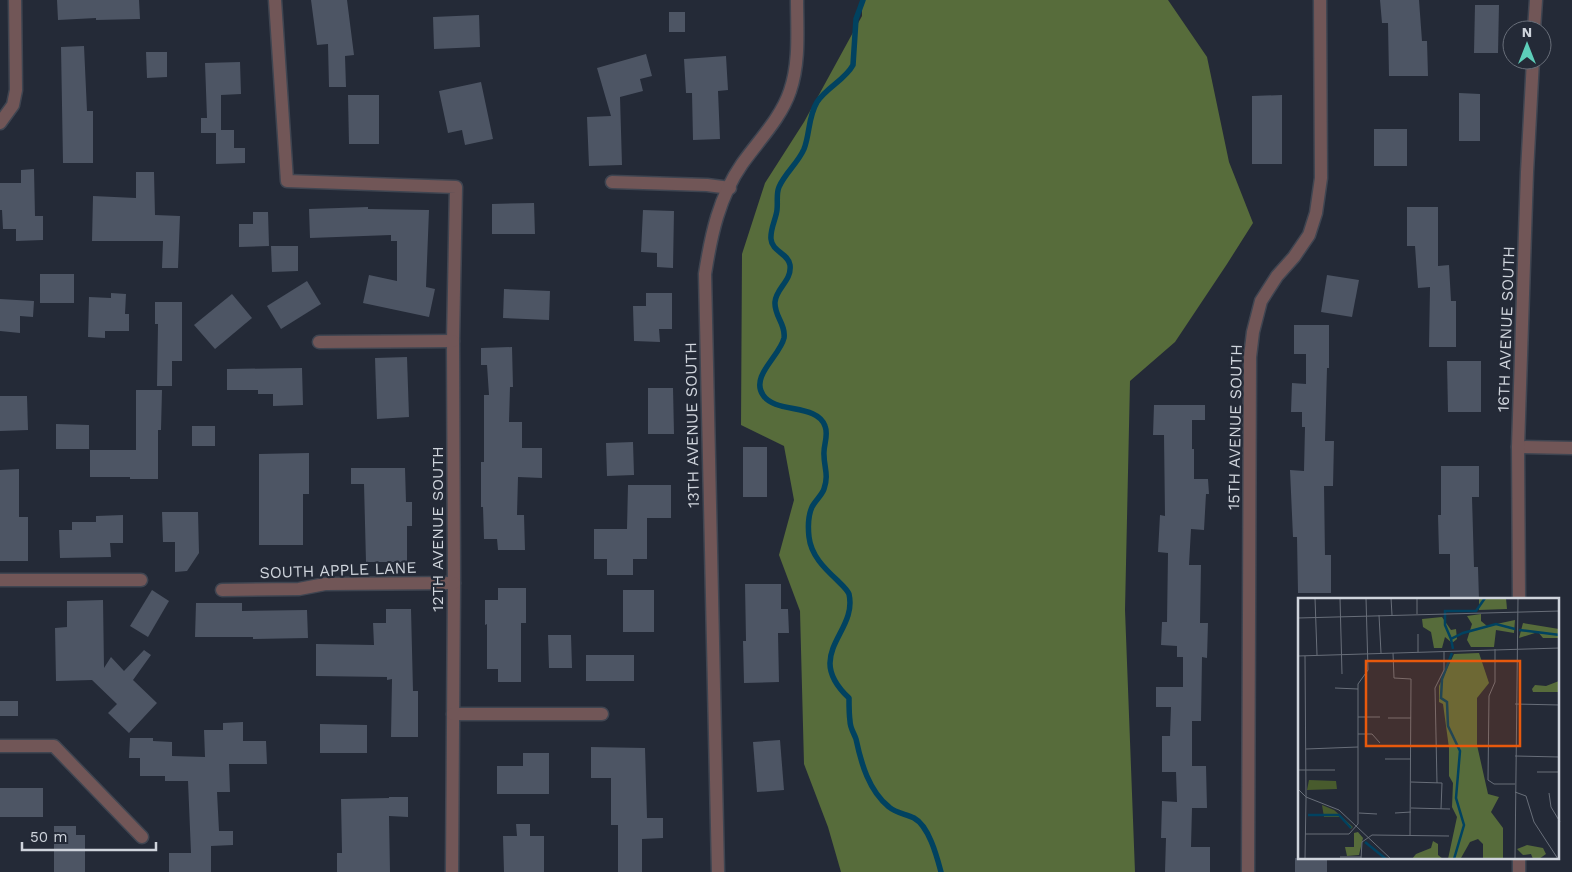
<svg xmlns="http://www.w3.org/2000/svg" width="1572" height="872" font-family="'Work Sans',sans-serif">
  <rect width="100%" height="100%" fill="#242a37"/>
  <polygon fill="#576c3b" points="862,0 1168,0 1207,57 1229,162 1253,223 1227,264 1175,342 1130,381 1125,610 1135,872 841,872 828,827 804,764 800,611 779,555 794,500 784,446 741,425 742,254 765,183 804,122 862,16"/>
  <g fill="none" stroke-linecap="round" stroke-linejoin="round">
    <path stroke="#014260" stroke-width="5.5" d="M 863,0 L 856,19 L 853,65 C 845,80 827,87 817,102 C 808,117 810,134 804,149 C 798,163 785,173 779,187 C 776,194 778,202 777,210 C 776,219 770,229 771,239 C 772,252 788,253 790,265 C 792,281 776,288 775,302 C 774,316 786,324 784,338 C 780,356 750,376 763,395 C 775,414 817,403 825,426 C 829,436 823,445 824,455 C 824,467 829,475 824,489 C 822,495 815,501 812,507 C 808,516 808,528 809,537 C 811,555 824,568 837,580 C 841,584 847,589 849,594 C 858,633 802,654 849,698 C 849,706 849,714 850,721 C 850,728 854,733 856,739 C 861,763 869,791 889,807 C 896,813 906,814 914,818 C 929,826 937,857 941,872"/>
  </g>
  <g fill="#4d5564">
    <polygon points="57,0 139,0 140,19 96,20 96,18 58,20"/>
    <polygon points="311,0 347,0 354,55 345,56 346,87 329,87 328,44 317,45"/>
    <polygon points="1380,0 1419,0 1422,41 1427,41 1428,76 1389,76 1388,23 1382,23"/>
    <polygon points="1475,5 1499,5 1498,53 1474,53"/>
    <rect x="669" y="12" width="16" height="20"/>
    <polygon points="479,15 480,47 434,49 433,17"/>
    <polygon points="84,46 87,111 93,111 93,163 63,163 61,47"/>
    <polygon points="146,52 167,52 167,77 147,78"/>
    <polygon points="646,54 652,76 640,79 643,91 620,97 622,165 589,166 587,117 611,116 597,68"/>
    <polygon points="726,56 728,90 718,91 720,139 693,140 692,93 686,93 684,59"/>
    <polygon points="240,62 241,94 221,95 221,130 234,130 234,148 245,148 245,163 216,164 216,133 201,133 201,118 207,118 205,63"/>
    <polygon points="481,82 493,139 465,145 462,130 448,133 439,91"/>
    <polygon points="1459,93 1480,94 1480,141 1459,141"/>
    <polygon points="348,95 379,95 379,144 349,144"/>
    <polygon points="1282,95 1282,164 1252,164 1252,96"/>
    <rect x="1374" y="129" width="33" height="37"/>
    <polygon points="34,169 35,216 43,216 43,240 16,241 16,229 3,229 2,210 0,210 0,183 21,183 21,170"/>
    <polygon points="136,172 154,172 155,215 180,216 178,268 162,268 163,241 92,241 93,196 136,198"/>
    <polygon points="534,203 535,234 492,234 492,204"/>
    <polygon points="368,207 368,209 429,210 426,287 435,289 429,317 363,303 369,275 397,281 397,241 391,241 391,235 310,238 309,209"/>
    <polygon points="1407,207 1438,207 1438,266 1449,265 1451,301 1456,301 1456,347 1429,347 1430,287 1418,288 1415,246 1407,246"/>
    <polygon points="643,210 674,211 673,268 657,267 657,253 641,252"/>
    <polygon points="253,212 268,212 269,246 239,247 239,224 253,224"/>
    <polygon points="271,246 298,246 298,271 272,272"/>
    <rect x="40" y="274" width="34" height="29"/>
    <polygon points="1327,275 1359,280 1352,317 1321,312"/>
    <polygon points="307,281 321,304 281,329 267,306"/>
    <polygon points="504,289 550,291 549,320 503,318"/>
    <polygon points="111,293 126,294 125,314 129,314 129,331 105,331 105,338 88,337 89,297 111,298"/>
    <polygon points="646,293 672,293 672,329 659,329 660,342 634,341 633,306 646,306"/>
    <polygon points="232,294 252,318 215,349 194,325"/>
    <polygon points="0,299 34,301 33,317 20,316 20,333 0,331"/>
    <polygon points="155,302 182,302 182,361 172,361 172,386 157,386 158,324 155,324"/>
    <polygon points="1294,325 1329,325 1329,368 1327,368 1325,441 1334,441 1333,486 1324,486 1325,555 1331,555 1331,593 1298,593 1297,537 1293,537 1290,470 1304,471 1305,427 1302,427 1302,412 1291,412 1292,383 1306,384 1306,354 1294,354"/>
    <polygon points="512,347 513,387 510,387 509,422 522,422 522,448 542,448 542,478 518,477 517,515 524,515 525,550 498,550 497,539 484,539 483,507 481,507 481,462 484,462 484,395 489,395 487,365 481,365 481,348"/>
    <polygon points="407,357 409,417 377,419 375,358"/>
    <polygon points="1447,361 1481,361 1481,412 1448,412"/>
    <polygon points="302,368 303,405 273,406 273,394 258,394 258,390 227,390 227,369"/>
    <polygon points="648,388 673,388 674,434 648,434"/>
    <polygon points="136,390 162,390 161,430 158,430 158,479 130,479 130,477 90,477 90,450 136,450"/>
    <polygon points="0,396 27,396 28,430 0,431"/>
    <polygon points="1154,405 1205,405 1205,420 1192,420 1192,449 1194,449 1194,479 1208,479 1209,494 1206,494 1204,530 1191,529 1189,565 1201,565 1200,623 1208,623 1207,658 1202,657 1201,721 1192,721 1192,766 1206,766 1207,808 1192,808 1191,847 1210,847 1210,872 1165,872 1166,838 1161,838 1162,801 1177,802 1176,772 1162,772 1162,736 1170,736 1171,707 1156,707 1156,687 1183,687 1183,657 1177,657 1177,646 1161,645 1162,622 1167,622 1168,553 1158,552 1160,515 1165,516 1164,435 1153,435"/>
    <polygon points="56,424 89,425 89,449 56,449"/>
    <rect x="192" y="426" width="23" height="20"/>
    <polygon points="633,442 634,475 607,476 606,443"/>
    <rect x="743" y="447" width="24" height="50"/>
    <polygon points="309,453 309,494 303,494 303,545 259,545 259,454"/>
    <polygon points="1441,466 1479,466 1479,497 1472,497 1474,567 1478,567 1479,600 1450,600 1450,554 1439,554 1438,515 1441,515"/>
    <polygon points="351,468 405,468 406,502 412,502 412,526 407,526 407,562 366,562 364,484 351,484"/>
    <polygon points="19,469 19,517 28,517 28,561 0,561 0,470"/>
    <polygon points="628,485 671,485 671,518 647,518 647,559 633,559 633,575 607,575 607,559 594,559 594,529 627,529"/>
    <polygon points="162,512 198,512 199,553 187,571 175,572 175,542 163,542"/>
    <polygon points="123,515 123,543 110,543 111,557 60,558 59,530 72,530 72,522 96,522 96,516"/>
    <polygon points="745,584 781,584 781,609 788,609 789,633 778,633 779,682 744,683 743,641 746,641"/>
    <polygon points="498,588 526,588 526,623 521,623 521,682 498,682 498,669 487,669 487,624 485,625 485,600 498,600"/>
    <polygon points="152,590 169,601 148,637 130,626"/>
    <rect x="623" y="590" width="31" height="42"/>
    <polygon points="103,600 104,668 111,657 124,671 144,650 151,655 133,680 157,703 129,733 108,713 117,704 92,680 56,681 55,628 67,627 67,601"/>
    <polygon points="196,603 242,603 242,611 307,610 308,638 253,639 253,637 195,637"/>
    <polygon points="386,609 411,609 413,691 418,691 418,737 391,737 392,679 387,680 387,677 316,676 316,644 374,645 373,623 386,623"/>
    <polygon points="548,635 571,635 572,668 549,668"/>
    <rect x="586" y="655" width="48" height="26"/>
    <rect x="0" y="701" width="18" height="15"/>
    <polygon points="243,722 243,741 266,741 267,764 229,764 230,792 217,792 219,831 233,831 233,845 211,846 211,872 169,872 169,853 191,853 188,781 165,781 165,776 140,776 140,758 129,758 130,738 153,738 153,741 172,742 172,756 205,757 204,730 223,730 223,723"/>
    <polygon points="320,724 367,725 367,753 320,753"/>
    <polygon points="780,740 784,790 757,792 753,742"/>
    <polygon points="591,747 645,748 647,818 663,818 663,838 642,839 642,872 618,872 618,825 611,825 611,778 591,778"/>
    <polygon points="523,753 549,753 549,794 497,794 497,766 523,766"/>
    <rect x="0" y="788" width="43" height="29"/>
    <polygon points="389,797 408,797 408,817 389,816 390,872 337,872 337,853 342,853 341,799 389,798"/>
    <polygon points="516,824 530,824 530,836 544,836 544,872 504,872 503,836 517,836"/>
    <polygon points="54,826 76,826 76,835 85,835 85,872 54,872"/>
    <rect x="1295" y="858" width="32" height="14"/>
  </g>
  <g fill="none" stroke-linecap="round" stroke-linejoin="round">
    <defs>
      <g id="minor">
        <polyline points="275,0 287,181 456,187 453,341 454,583 452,872"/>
        <polyline points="0,123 13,105 16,90 15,0"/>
        <polyline points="612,182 707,185 730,188"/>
        <polyline points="319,342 453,341"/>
        <polyline points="1518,447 1572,448"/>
        <polyline points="0,580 141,580"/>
        <polyline points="222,590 299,589 325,584 454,583"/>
        <polyline points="453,714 602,714"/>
        <polyline points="0,746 54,746 142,837"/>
        <path d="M 718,872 L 705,274 C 711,235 719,197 742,164 C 759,140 781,118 790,91 C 800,62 797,30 797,0"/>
        <polyline points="1248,872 1250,357 1253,332 1261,301 1277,276 1294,257 1309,235 1316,213 1321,178 1320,0"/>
      </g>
      <g id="tertiary">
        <polyline points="1534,30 1536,0"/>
        <polyline points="1519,600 1518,447 1527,172 1533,60"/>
        <polyline points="1519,858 1519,872"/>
      </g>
    </defs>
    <use href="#minor" stroke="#3f4551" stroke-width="15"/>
    <use href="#tertiary" stroke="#3f4551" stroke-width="15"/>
    <use href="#minor" stroke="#715657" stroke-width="12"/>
    <use href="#tertiary" stroke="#715657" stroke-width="12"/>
  </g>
  <g text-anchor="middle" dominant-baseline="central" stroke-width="4.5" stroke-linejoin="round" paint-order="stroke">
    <g font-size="16" fill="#cfd4dc" stroke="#242a37">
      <text transform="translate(1506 329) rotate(-88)">16TH AVENUE SOUTH</text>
      <text transform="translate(692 425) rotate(-91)">13TH AVENUE SOUTH</text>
      <text transform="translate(1235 427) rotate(-89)">15TH AVENUE SOUTH</text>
      <text transform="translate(437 529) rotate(-90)">12TH AVENUE SOUTH</text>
      <text transform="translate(338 570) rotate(-2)">SOUTH APPLE LANE</text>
    </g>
  </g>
  <g transform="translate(1298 598)">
    <rect width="261" height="261" fill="#242a37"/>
    <path d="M 11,182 L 38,183 L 39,191 L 9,192 ZM 24,207 L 36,212 L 55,229 L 53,231 L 42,219 L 26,219 Z" fill="#485b2d"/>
    <path d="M 181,0 L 208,0 L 209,11 L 181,12 ZM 183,16 L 183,23 L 189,28 L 217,22 L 216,35 L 198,32 L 196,49 L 173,49 L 169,42 L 174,26 L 169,18 ZM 144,19 L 153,32 L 158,31 L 159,41 L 154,45 L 147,39 L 144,50 L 136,50 L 133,34 L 125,29 L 124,21 ZM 225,25 L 261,31 L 261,40 L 245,40 L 240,34 L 221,40 ZM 181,55 L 191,85 L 179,100 L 179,147 L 190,196 L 201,199 L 193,214 L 205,230 L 205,261 L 185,261 L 185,246 L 180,241 L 172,244 L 163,260 L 150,261 L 159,219 L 154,209 L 155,185 L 151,178 L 151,150 L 145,106 L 141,104 L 141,88 L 156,56 ZM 261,83 L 260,94 L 235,94 L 234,91 L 237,87 L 248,88 ZM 60,234 L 65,240 L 61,257 L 49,258 L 47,249 L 56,249 L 56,235 ZM 135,243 L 140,246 L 140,257 L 145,261 L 114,261 L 118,256 L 133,250 ZM 229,247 L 245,250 L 248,256 L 241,261 L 235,261 L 233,256 L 225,257 L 219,251 Z" fill="#576c3b"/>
    <path fill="none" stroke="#014260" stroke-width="2.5" d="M 221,32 L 262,37M 153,41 L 147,27 L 147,13 L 178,13 L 187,0M 155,51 L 153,41 L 165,35 L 198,26 L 217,31M 154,55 L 144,81 L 143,100 L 149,104 L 150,128 L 162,153 L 158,200 L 166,227 L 156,261M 10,217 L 41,217 L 53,230M 67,244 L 88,261"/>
    <path fill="none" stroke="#686e79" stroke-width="1" d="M 17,0 L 19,57M 42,0 L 44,76M 93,0 L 94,17M 119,0 L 119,16M 81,17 L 83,55M 0,20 L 262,13M 120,36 L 120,54M 197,51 L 197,84 L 191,98 L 190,182 L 196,186 L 217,186M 95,55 L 96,80 L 113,81 L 112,238M 0,58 L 262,50M 7,58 L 8,199M 37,90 L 60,91M 217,106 L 262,107M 60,119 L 82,119M 90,120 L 113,120M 60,136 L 74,136 L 82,145M 8,151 L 60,149M 217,158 L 262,159M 87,161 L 112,161M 0,172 L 37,172M 239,174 L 262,174M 113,184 L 144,185 L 143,211M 139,185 L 137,90 L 146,72 L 146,53M 0,191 L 8,199 L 41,212 L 93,261M 217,194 L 228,198 L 236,224 L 260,261M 251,195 L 253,209 L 262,224M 113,210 L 152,211M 61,215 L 79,216M 97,215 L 113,214M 7,236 L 51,236 L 60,226 L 60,86 L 70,72 L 68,0M 42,259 L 63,259M 7,261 L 8,199M 63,261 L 64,244 L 74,237 L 151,238M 217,261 L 220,0"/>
    <path fill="#e8590c" fill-opacity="0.15" stroke="#e8590c" stroke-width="2.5" d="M 68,63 L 222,63 L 222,148 L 68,148 Z"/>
    <rect width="261" height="261" fill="none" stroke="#cfd4dc" stroke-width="2.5"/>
  </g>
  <g transform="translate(1527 45)"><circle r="24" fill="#242a37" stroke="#686e79"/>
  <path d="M0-4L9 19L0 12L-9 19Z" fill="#5dceb9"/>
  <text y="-8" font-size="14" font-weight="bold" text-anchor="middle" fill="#cfd4dc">N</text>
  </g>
  <path d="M22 842v8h134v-8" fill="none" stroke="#cfd4dc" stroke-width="2.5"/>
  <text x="30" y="842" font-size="15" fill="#cfd4dc" stroke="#242a37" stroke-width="4" paint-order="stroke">50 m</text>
</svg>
